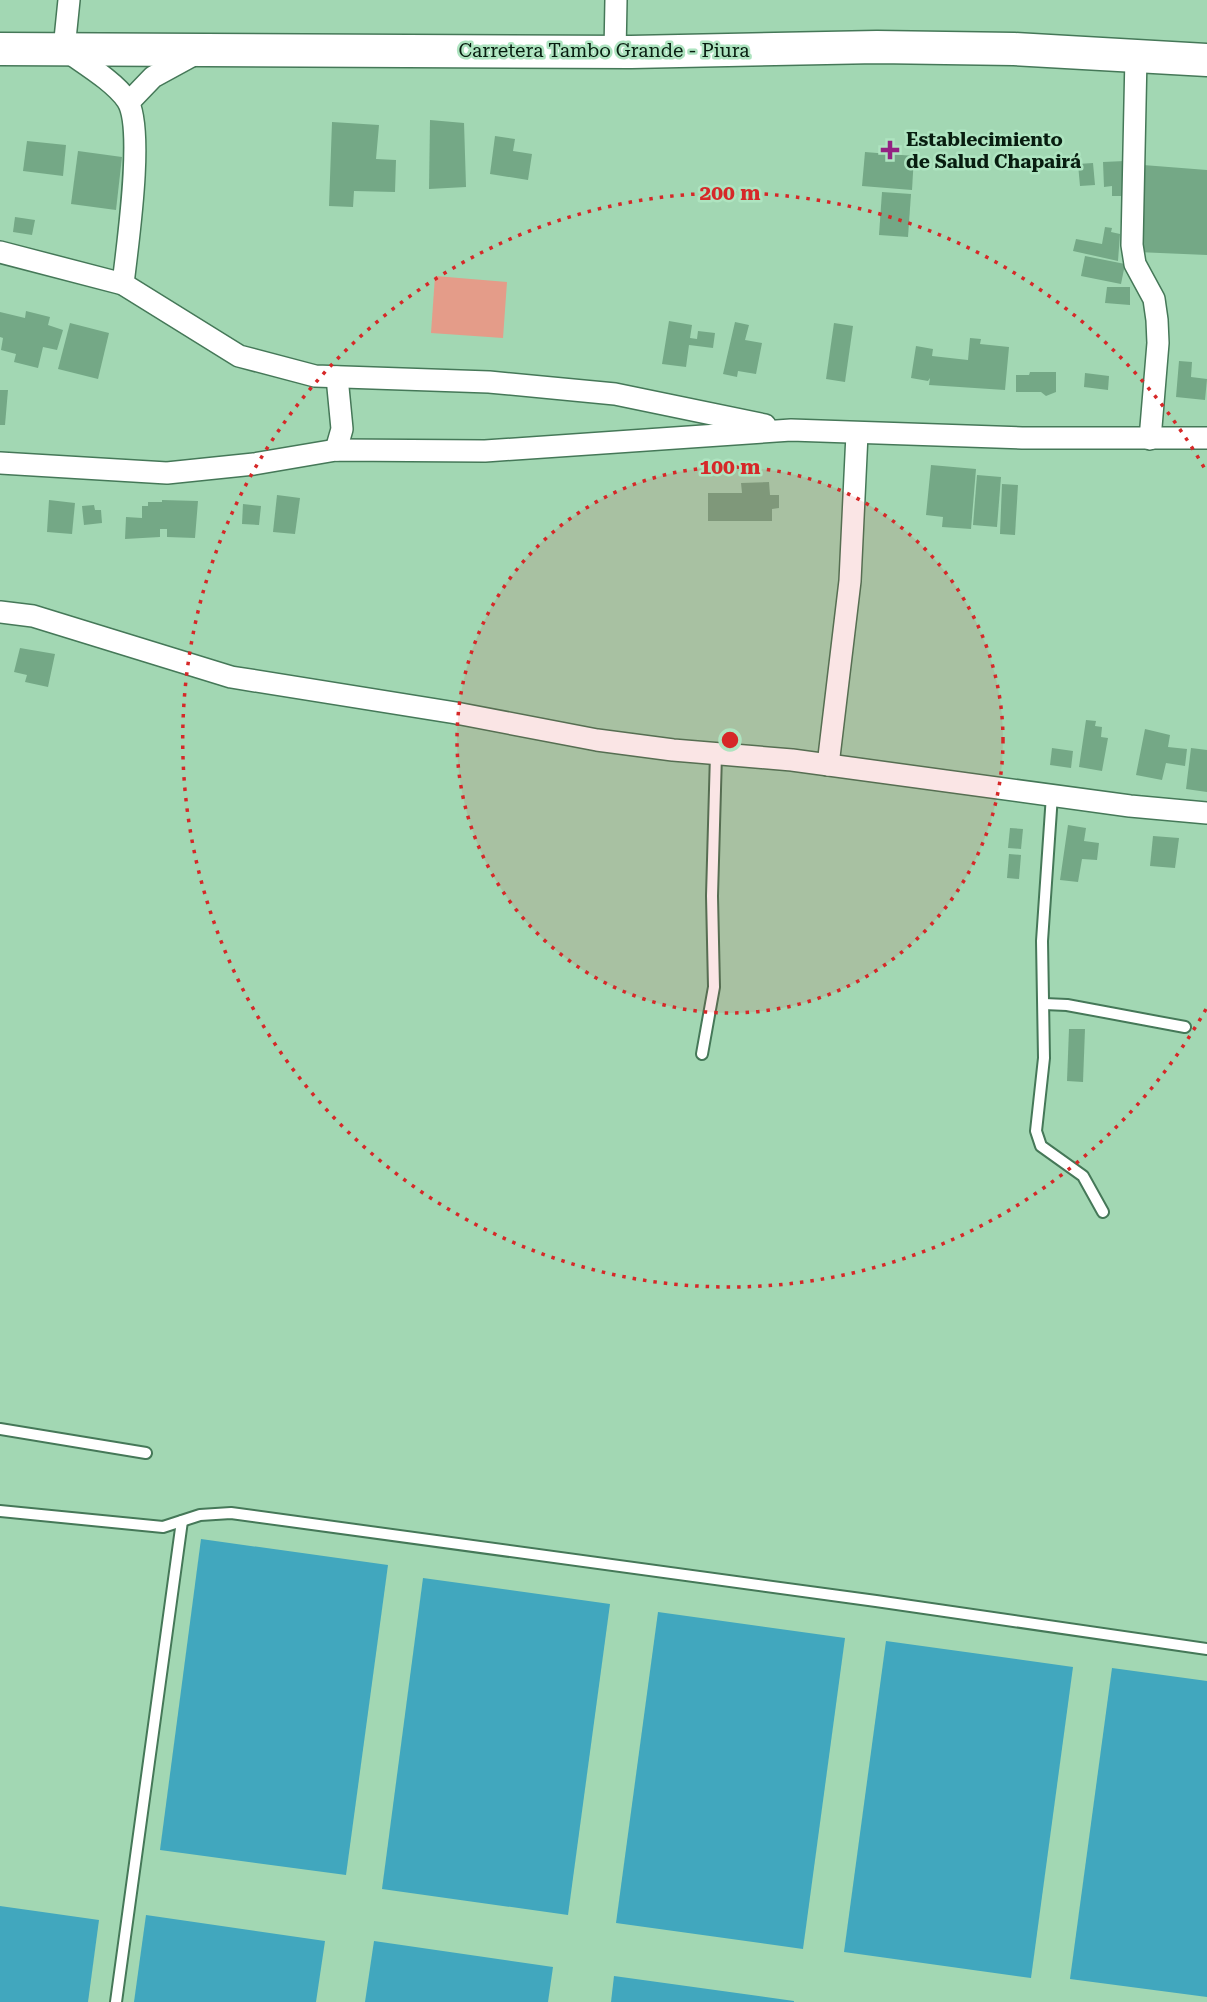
<svg xmlns="http://www.w3.org/2000/svg" width="1207" height="2002" font-family="'Roboto Serif',serif">
  <rect width="100%" height="100%" fill="#a2d7b3"/>
  <polygon fill="#e49c89" points="435,276 507,282 503,338 431,333"/>
  <g fill="#41a7be">
    <polygon points="201,1539 388,1565 346,1875 160,1850"/>
    <polygon points="423,1578 610,1604 568,1915 382,1889"/>
    <polygon points="658,1612 845,1638 803,1949 616,1923"/>
    <polygon points="886,1641 1073,1667 1031,1978 844,1952"/>
    <polygon points="1112,1668 1207,1681 1207,1997 1070,1979"/>
    <polygon points="0,1906 99,1920 88,2002 0,2002"/>
    <polygon points="146,1915 325,1941 316,2002 134,2002"/>
    <polygon points="374,1941 553,1967 548,2002 365,2002"/>
    <polygon points="614,1976 794,2001 794,2002 611,2002"/>
  </g>
  <g fill="#74a886">
    <polygon points="430,120 464,123 466,187 429,189"/>
    <polygon points="332,122 379,125 376,159 396,160 395,192 354,191 353,207 329,206"/>
    <polygon points="495,136 515,139 513,151 532,154 528,180 490,174"/>
    <polygon points="27,141 66,145 63,176 23,171"/>
    <polygon points="78,151 122,157 116,210 71,204"/>
    <polygon points="865,152 914,156 912,190 862,186"/>
    <polygon points="1125,161 1126,196 1112,196 1112,186 1104,187 1103,162"/>
    <polygon points="1093,163 1095,185 1080,186 1078,164"/>
    <polygon points="1143,165 1207,170 1207,255 1137,252"/>
    <polygon points="882,192 911,194 908,237 879,235"/>
    <polygon points="15,217 35,220 32,235 13,232"/>
    <polygon points="1105,227 1112,228 1111,232 1120,234 1118,261 1073,251 1076,239 1102,244"/>
    <polygon points="1085,256 1125,264 1121,284 1081,276"/>
    <polygon points="1107,287 1130,287 1130,305 1105,303"/>
    <polygon points="26,311 50,317 48,325 63,330 57,350 43,347 38,368 14,362 16,354 1,350 3,338 0,337 0,312 25,318"/>
    <polygon points="669,321 692,325 690,338 697,339 698,331 715,333 713,348 689,345 686,367 662,364"/>
    <polygon points="735,322 749,325 745,340 762,343 756,374 738,371 737,377 723,374"/>
    <polygon points="70,323 109,333 98,379 58,369"/>
    <polygon points="834,323 853,326 845,382 826,379"/>
    <polygon points="970,338 981,339 980,344 1009,347 1005,390 929,385 930,378 928,381 911,378 916,346 933,349 932,356 968,360"/>
    <polygon points="1179,361 1192,362 1191,377 1207,379 1205,400 1176,397"/>
    <polygon points="1030,372 1056,372 1056,392 1046,396 1041,392 1016,392 1016,375 1029,375"/>
    <polygon points="1085,373 1109,376 1108,390 1084,387"/>
    <polygon points="0,390 8,390 5,425 0,425"/>
    <polygon points="931,465 976,469 971,529 942,527 943,517 926,515"/>
    <polygon points="977,475 1001,477 997,527 973,525"/>
    <polygon points="769,482 770,495 779,495 779,508 772,509 772,521 708,521 708,493 742,493 741,483"/>
    <polygon points="1002,484 1018,485 1015,535 1000,534"/>
    <polygon points="277,495 300,498 295,534 273,532"/>
    <polygon points="49,500 75,503 72,534 47,532"/>
    <polygon points="162,500 198,501 195,538 167,537 167,529 160,529 160,537 125,539 126,517 142,518 142,506 148,506 148,502 162,502"/>
    <polygon points="243,504 261,506 259,525 242,524"/>
    <polygon points="94,505 95,510 101,510 102,523 84,525 82,506"/>
    <polygon points="20,648 55,654 48,687 25,682 27,675 14,672"/>
    <polygon points="1086,720 1096,721 1095,726 1102,727 1101,737 1108,738 1102,771 1079,767"/>
    <polygon points="1145,729 1170,735 1168,747 1187,749 1185,766 1166,763 1162,780 1136,775"/>
    <polygon points="1052,748 1073,751 1071,768 1050,765"/>
    <polygon points="1191,748 1207,750 1207,792 1186,789"/>
    <polygon points="1068,825 1086,828 1084,841 1099,843 1097,860 1082,859 1078,882 1060,880"/>
    <polygon points="1010,828 1023,829 1021,849 1008,848"/>
    <polygon points="1153,836 1179,838 1175,868 1150,866"/>
    <polygon points="1009,854 1021,855 1019,879 1007,878"/>
    <polygon points="1069,1029 1085,1029 1083,1082 1067,1081"/>
  </g>
  <g fill="none" stroke-linecap="round" stroke-linejoin="round">
    <defs>
      <g id="lane">
        <polyline points="1052,795 1042,941 1044,1058 1036,1131 1041,1146 1083,1176 1103,1212"/>
        <polyline points="1044,1004 1067,1005 1185,1027"/>
        <polyline points="702,1054 714,987 712,896 716,754"/>
        <polyline points="0,1429 146,1453"/>
        <polyline points="0,1511 163,1527 200,1515 231,1513 876,1601 1207,1649"/>
        <polyline points="116,2002 182,1521"/>
      </g>
      <g id="street">
        <path d="M 69,0 L 64,49 C 83,63 114,81 127,100 C 145,127 127,248 123,284"/>
        <polyline points="615,52 616,0"/>
        <polyline points="1136,56 1132,245 1135,264 1154,299 1157,320 1158,343 1150,439"/>
        <polyline points="129,102 153,77 197,53"/>
        <polyline points="0,252 123,284 239,356 315,376 489,382 615,394 765,425"/>
        <polyline points="336,450 342,429 337,377"/>
        <polyline points="0,463 167,473 254,464 336,450 485,451 791,430 1022,438 1207,438"/>
        <polyline points="0,612 33,616 231,677 456,713 597,740 673,750 792,760 1130,806 1207,813"/>
        <polyline points="828,765 850,581 857,434"/>
      </g>
      <polyline id="secondary" points="0,49 631,52 877,47 1014,49 1207,60"/>
    </defs>
    <use href="#lane" stroke="#457858" stroke-width="14"/>
    <use href="#street" stroke="#457858" stroke-width="24"/>
    <use href="#secondary" stroke="#457858" stroke-width="35"/>
    <use href="#lane" stroke="#fff" stroke-width="10"/>
    <use href="#street" stroke="#fff" stroke-width="21"/>
    <use href="#secondary" stroke="#fff" stroke-width="32"/>
  </g>
  <circle cx="730" cy="740" r="273" fill="#d62828" fill-opacity=".12"/>
  <g fill="none" stroke="#d62828" stroke-width="3.5" stroke-dasharray="3.5 7">
    <circle cx="730" cy="740" r="273"/>
    <path d="M1206 1009A547 547 0 1 1 1206 471"/>
  </g>
  <path fill="#932282" stroke="#aee4c0" stroke-width="2.5" d="M886.5 139.5h7v7h7v7h-7v7h-7v-7h-7v-7h7z"/>
  <g text-anchor="middle" dominant-baseline="central" stroke-width="5" stroke-linejoin="round" paint-order="stroke">
    <g font-size="19" fill="#081d10" stroke="#aee4c0">
      <text x="604" y="50">Carretera Tambo Grande - Piura</text>
    </g>
    <g font-size="19" font-weight="bold" fill="#081d10" stroke="#aee4c0" text-anchor="start">
      <text x="906" y="139">Establecimiento<tspan x="906" dy="22">de Salud Chapairá</tspan></text>
    </g>
  </g>
  <circle cx="730" cy="740" r="10" fill="#d62828" stroke="#aee4c0" stroke-width="3.5"/>
  <g font-size="21" text-anchor="middle" font-weight="bold" fill="#d62828" stroke="#aee4c0" stroke-width="5" stroke-linejoin="round" paint-order="stroke">
    <text x="730" y="200">200 m</text>
    <text x="730" y="474">100 m</text>
  </g>
</svg>
